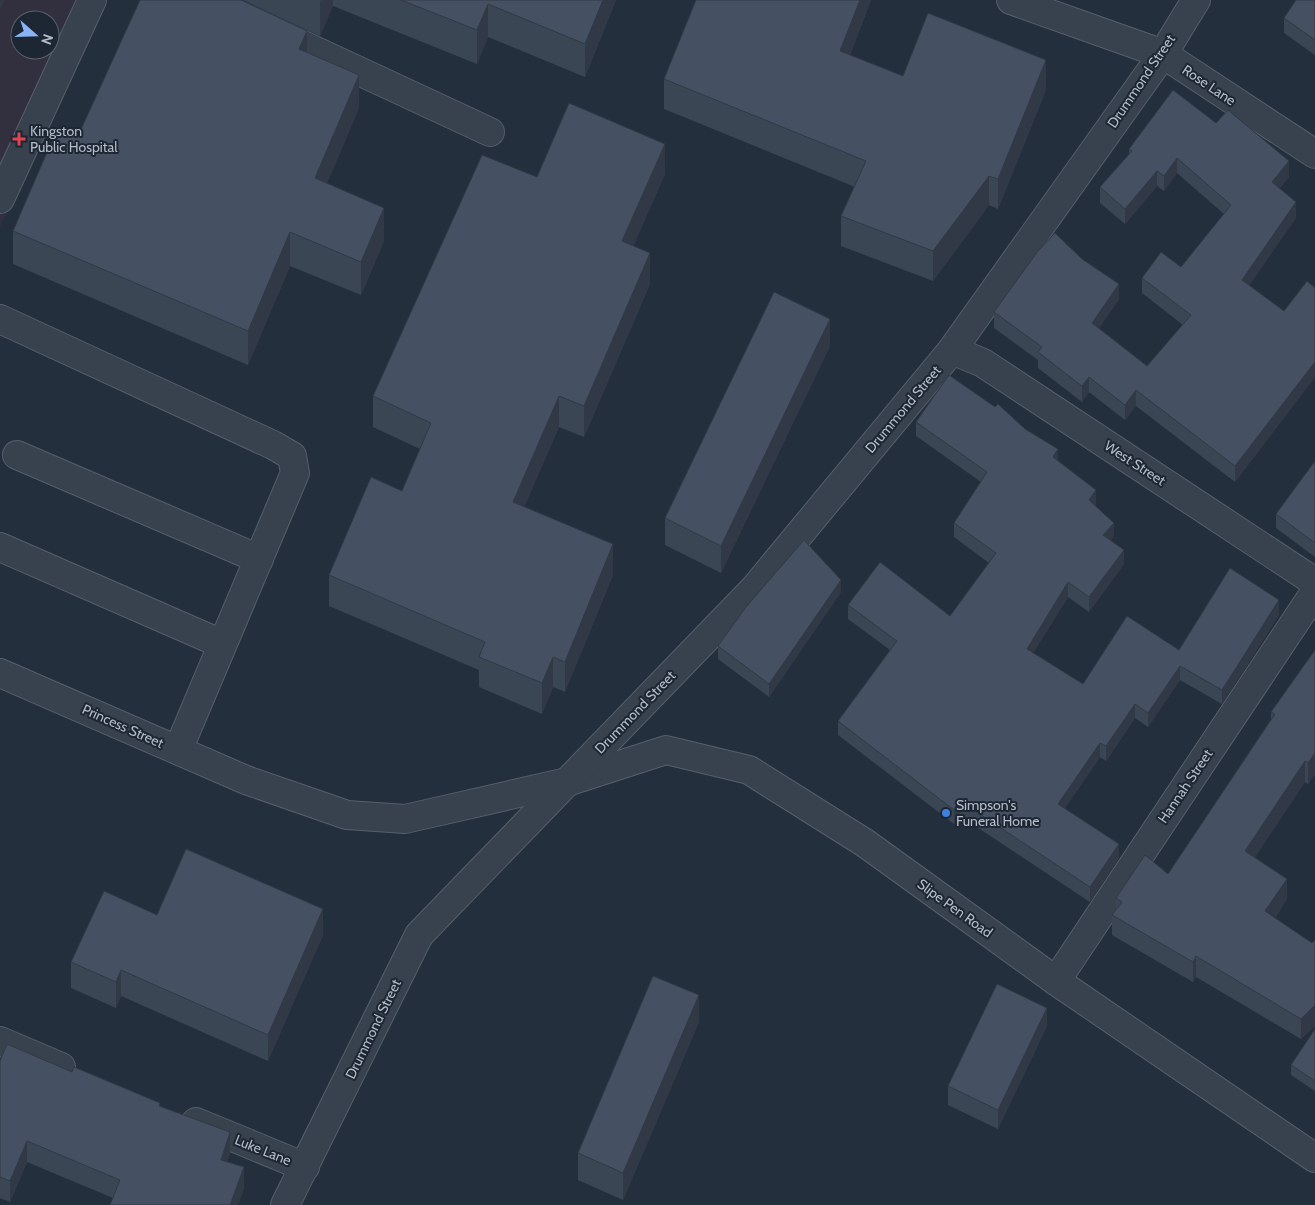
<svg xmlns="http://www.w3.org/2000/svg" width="1315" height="1205" font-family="Cabin,sans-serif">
  <rect width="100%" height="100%" fill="#242f3e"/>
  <path fill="#32303f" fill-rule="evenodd" d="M 0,0 L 99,0 L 0,228 ZM 20,20 L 50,20 L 50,50 L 20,50 Z"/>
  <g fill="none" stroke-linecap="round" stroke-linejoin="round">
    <defs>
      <g id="minor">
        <polyline points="206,0 490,132"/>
        <polyline points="1011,0 1163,54 1315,154"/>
        <polyline points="0,199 92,0"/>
        <polyline points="0,319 273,445 292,456 295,473 178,750"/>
        <polyline points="952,350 983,363 1315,582"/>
        <polyline points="17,455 259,559"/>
        <polyline points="0,547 222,644"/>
        <polyline points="0,673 246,780 347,815 405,819 567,782 666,750 749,770 865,843 1056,981 1315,1158"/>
        <polyline points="1056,981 1315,592"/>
        <polyline points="0,1041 61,1067"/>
        <polyline points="196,1122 305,1167"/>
        <polyline points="285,1205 419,935 754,589 952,350 1163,54 1196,0"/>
      </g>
    </defs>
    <use href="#minor" stroke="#565f6c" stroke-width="30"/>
    <use href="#minor" stroke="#38414e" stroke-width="28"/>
  </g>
  <g fill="#3b4654">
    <polygon points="243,0 616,0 585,77 488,37 477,64 333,6 320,36"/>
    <polygon points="696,0 871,0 850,55 903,76 1046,90 998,209 989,205 933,281 841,246 841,216 855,187 664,109 664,79"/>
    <polygon points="1315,0 1315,55 1284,33 1284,18"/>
    <polygon points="307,53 359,108 327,183 384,241 361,295 290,266 248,365 13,264 13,231 78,136"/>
    <polygon points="1216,123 1289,177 1279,189 1296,218 1249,285 1284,311 1315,288 1315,377 1235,482 1136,406 1125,420 1089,392 1082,402 1038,368 1038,360 994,328 994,312 1119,299 1099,328 1147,366 1183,325 1142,293 1142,278 1181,267 1224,214 1177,173 1164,191 1157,186 1125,224 1100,203 1100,187 1129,154 1129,149"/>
    <polygon points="665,174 633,246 650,284 584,437 559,427 524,507 613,575 565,692 553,687 542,714 479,687 479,670 329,606 329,575 402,491 420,449 373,427 373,396 537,177"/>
    <polygon points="830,346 721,573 665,545 665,518"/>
    <polygon points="916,422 1058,460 1096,504 1095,506 1114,537 1110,540 1124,564 1089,612 1068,597 1033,653 1083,684 1279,615 1222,704 1180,680 1148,727 1135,718 1106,761 1100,757 1065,808 1119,858 1090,902 960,816 954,824 838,735 838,721 890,650 848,619 848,605 950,616 989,563 954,537 954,523 981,482 916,436"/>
    <polygon points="1315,461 1315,557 1276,528 1276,514"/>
    <polygon points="841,592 769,697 718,659 718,646"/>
    <polygon points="1315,650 1315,774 1308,784 1305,782 1254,858 1287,899 1275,918 1312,943 1315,940 1315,1026 1301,1039 1196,977 1193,982 1112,935 1112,915 1116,910 1116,898 1168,874 1271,719 1271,712"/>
    <polygon points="157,915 323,935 268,1061 121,996 116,1008 71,988 71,962"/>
    <polygon points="699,1022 623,1200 578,1180 578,1153"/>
    <polygon points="1047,1026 998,1129 948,1105 948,1086"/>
    <polygon points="1315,1029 1315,1091 1291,1075 1291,1065"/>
    <polygon points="0,1061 72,1072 160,1106 230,1153 227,1162 244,1188 238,1205 110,1205 113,1198 27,1162 10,1202 0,1198"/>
  </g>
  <g fill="#303945">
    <polygon points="0,0 5,0 0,10"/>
    <polygon points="321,0 333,0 333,6 320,36 320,2"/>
    <polygon points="603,0 616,0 585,77 585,44"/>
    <polygon points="860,0 871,0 840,80 840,51"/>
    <polygon points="488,4 488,37 477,64 477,30"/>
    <polygon points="307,31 307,64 299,49"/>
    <polygon points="1046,60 1046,90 998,209 998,179"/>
    <polygon points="359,75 359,108 315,212 315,178"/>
    <polygon points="665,144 665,174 622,272 622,241"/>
    <polygon points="1177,158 1177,173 1164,191 1164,176"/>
    <polygon points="1289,161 1289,177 1272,198 1272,182"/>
    <polygon points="1157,171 1157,186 1125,224 1125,209"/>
    <polygon points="989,176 989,205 933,281 933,251"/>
    <polygon points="1296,202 1296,218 1242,296 1242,280"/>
    <polygon points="384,208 384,241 361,295 361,262"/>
    <polygon points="290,232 290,266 248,365 248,331"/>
    <polygon points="650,253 650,284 584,437 584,406"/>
    <polygon points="1119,284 1119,299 1092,339 1092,323"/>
    <polygon points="830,319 830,346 721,573 721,546"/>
    <polygon points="1315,362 1315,377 1235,482 1235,466"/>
    <polygon points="1089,377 1089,392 1082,402 1082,386"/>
    <polygon points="1136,390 1136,406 1125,420 1125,405"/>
    <polygon points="559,396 559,427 513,533 513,502"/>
    <polygon points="1058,449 1058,464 1053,457"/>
    <polygon points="1096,490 1096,504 1089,514 1089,500"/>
    <polygon points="1114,523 1114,537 1103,549 1103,535"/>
    <polygon points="613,544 613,575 565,692 565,662"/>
    <polygon points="1124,550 1124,564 1089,612 1089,597"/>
    <polygon points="841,580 841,592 769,697 769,684"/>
    <polygon points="1068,582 1068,597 1027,663 1027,649"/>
    <polygon points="1279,600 1279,615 1222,704 1222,690"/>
    <polygon points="553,657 553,687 542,714 542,683"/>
    <polygon points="1180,666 1180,680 1148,727 1148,713"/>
    <polygon points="1135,704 1135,718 1106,761 1106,746"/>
    <polygon points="1100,743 1100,757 1058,818 1058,804"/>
    <polygon points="1315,753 1315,774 1308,784 1308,763"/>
    <polygon points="1305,761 1305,782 1245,872 1245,851"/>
    <polygon points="960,801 960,816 954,824 954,810"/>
    <polygon points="1119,844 1119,858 1090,902 1090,887"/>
    <polygon points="1287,879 1287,899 1265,932 1265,911"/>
    <polygon points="323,909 323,935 268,1061 268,1035"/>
    <polygon points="1196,956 1196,977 1193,982 1193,962"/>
    <polygon points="121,970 121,996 116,1008 116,982"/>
    <polygon points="699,995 699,1022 623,1200 623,1173"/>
    <polygon points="1315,1005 1315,1026 1301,1039 1301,1019"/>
    <polygon points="1047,1008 1047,1026 998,1129 998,1110"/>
    <polygon points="230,1132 230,1153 221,1181 221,1160"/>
    <polygon points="27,1141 27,1162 10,1202 10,1181"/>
    <polygon points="244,1167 244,1188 238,1205 230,1205"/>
  </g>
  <g fill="#455162" stroke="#303945">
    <polygon points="140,0 241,0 307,31 299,49 359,75 315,178 384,208 361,262 290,232 248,331 13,231 58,127 78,136"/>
    <polygon points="401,0 603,0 585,44 488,4 477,30"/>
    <polygon points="696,0 860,0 840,51 903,76 928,13 1046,60 998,179 989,176 933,251 841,216 866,161 664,79"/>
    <polygon points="1296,0 1315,0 1315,40 1284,18"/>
    <polygon points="1173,90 1216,123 1228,110 1289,161 1272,182 1296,202 1242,280 1284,311 1307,281 1315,288 1315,362 1235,466 1136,390 1125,405 1089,377 1082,386 1038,352 1042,347 994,312 1038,251 1055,233 1082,259 1119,284 1092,323 1147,366 1191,315 1142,278 1161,252 1181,267 1231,205 1177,158 1164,176 1157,171 1125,209 1100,187 1132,151 1129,149"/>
    <polygon points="569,103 665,144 622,241 650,253 584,406 559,396 513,502 613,544 565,662 553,657 542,683 479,657 485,642 329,575 371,477 402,491 431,423 373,396 482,155 537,177"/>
    <polygon points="774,292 830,319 721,546 665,518"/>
    <polygon points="949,375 995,407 998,404 1025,429 1058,449 1053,457 1096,490 1089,500 1114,523 1103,535 1124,550 1089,597 1068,582 1027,649 1083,684 1127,616 1179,650 1230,568 1279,600 1222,690 1180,666 1148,713 1135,704 1106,746 1100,743 1058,804 1119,844 1090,887 960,801 954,810 838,721 897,641 848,605 880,562 950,616 996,553 954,523 987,472 916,422"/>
    <polygon points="1315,461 1315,543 1276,514"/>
    <polygon points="804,540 841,580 769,684 718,646 746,607"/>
    <polygon points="1315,650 1315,753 1308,763 1305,761 1245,851 1287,879 1265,911 1312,943 1315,940 1315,1005 1301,1019 1196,956 1193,962 1112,915 1122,902 1116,898 1145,855 1168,874 1275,714 1271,712"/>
    <polygon points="186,849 323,909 268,1035 121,970 116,982 71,962 104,891 157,915"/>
    <polygon points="653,976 699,995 623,1173 578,1153"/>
    <polygon points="997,984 1047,1008 998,1110 948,1086"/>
    <polygon points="1315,1029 1315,1081 1291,1065"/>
    <polygon points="7,1044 72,1072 74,1067 160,1103 159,1106 230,1132 221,1160 244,1167 230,1205 110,1205 120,1180 27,1141 10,1181 0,1177 0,1061"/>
  </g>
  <path fill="#e0444e" stroke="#1d2633" stroke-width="2" d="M16.5 131.5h5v5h5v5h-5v5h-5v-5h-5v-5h5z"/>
  <circle fill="#3f7fe0" stroke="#1d2633" stroke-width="2" cx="946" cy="813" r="5"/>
  <g text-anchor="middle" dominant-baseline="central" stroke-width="4" stroke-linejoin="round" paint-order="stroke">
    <g font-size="14" fill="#b4bcc9" stroke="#1d2633">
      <text transform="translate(1141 81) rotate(-56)">Drummond Street</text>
      <text transform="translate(1209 85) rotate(34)">Rose Lane</text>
      <text transform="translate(903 409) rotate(-50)">Drummond Street</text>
      <text transform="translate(1135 463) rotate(33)">West Street</text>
      <text transform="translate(635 712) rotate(-46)">Drummond Street</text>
      <text transform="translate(123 726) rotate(24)">Princess Street</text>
      <text transform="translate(1185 786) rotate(-56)">Hannah Street</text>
      <text transform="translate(955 908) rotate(36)">Slipe Pen Road</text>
      <text transform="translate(373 1029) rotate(-64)">Drummond Street</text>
      <text transform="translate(263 1150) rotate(22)">Luke Lane</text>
    </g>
    <g font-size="14" fill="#b4bcc9" stroke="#1d2633" text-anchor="start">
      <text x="30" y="131">Kingston<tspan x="30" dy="16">Public Hospital</tspan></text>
      <text x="956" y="805">Simpson's<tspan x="956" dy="16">Funeral Home</tspan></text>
    </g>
  </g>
  <g transform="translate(35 35) rotate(110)"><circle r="24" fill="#1d2633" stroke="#59626f"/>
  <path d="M0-4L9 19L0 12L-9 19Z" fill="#8ab4f8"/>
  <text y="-8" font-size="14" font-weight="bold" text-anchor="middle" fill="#b4bcc9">N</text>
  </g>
</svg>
